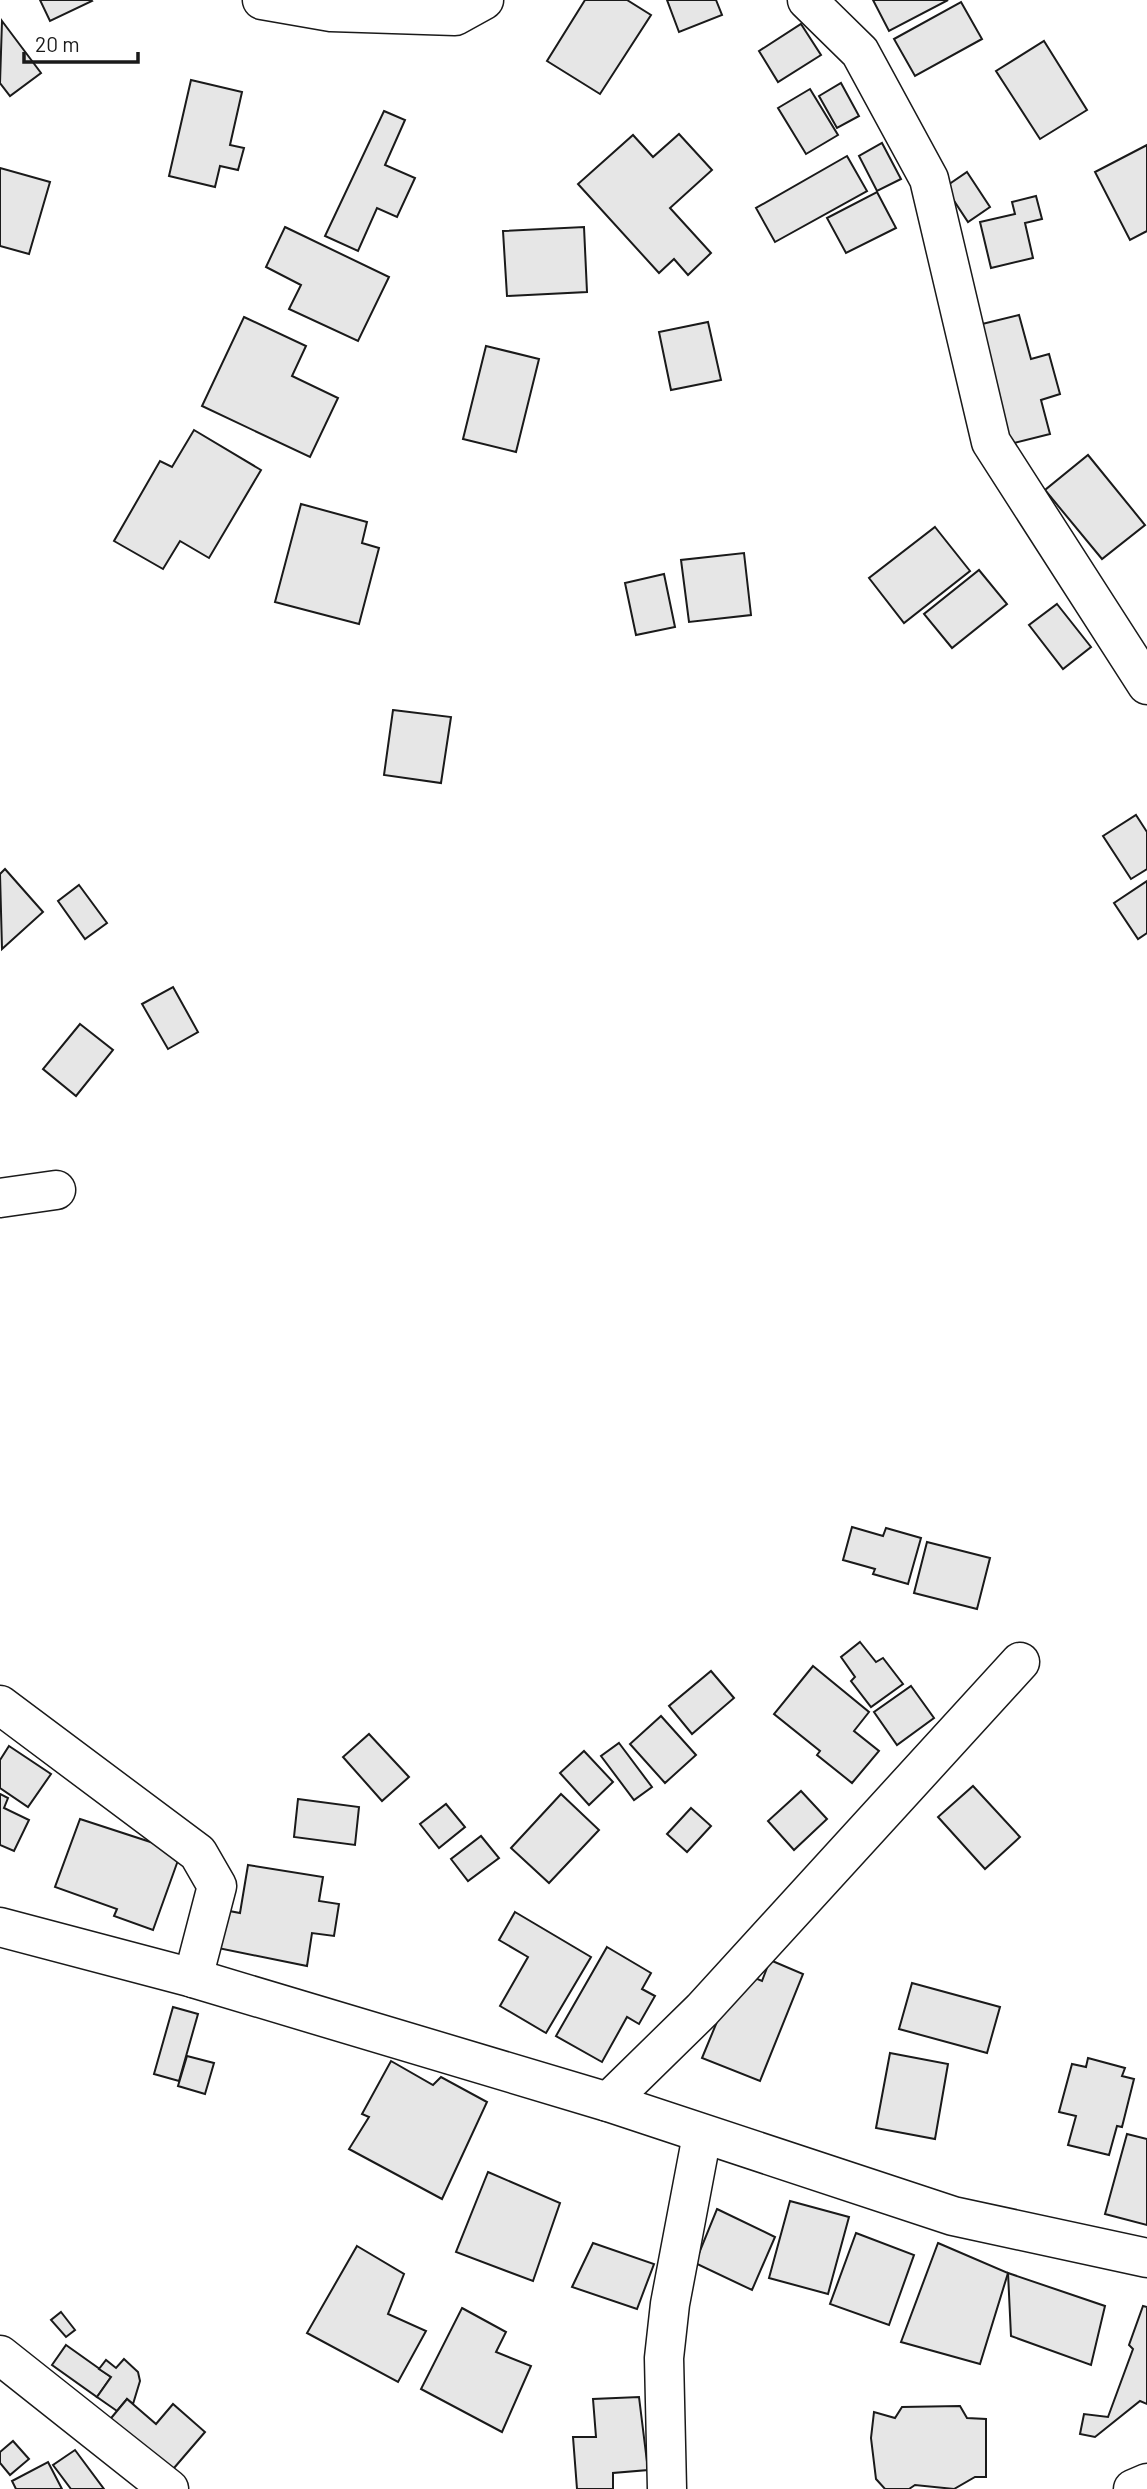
<svg xmlns="http://www.w3.org/2000/svg" width="1147" height="2489" font-family="Barlow,sans-serif">
  <rect width="100%" height="100%" fill="#fff"/>
  <g fill="#e6e6e6" stroke="#1a1a1a" stroke-width="2">
    <polygon points="40,0 91,0 92,1 50,21"/>
    <polygon points="585,0 627,0 651,15 600,94 547,61"/>
    <polygon points="667,0 716,0 722,15 679,32"/>
    <polygon points="873,0 948,0 889,31"/>
    <polygon points="961,2 982,39 915,76 894,39"/>
    <polygon points="2,21 41,73 10,96 0,83"/>
    <polygon points="801,24 821,55 778,82 759,51"/>
    <polygon points="1044,41 1087,110 1040,139 996,71"/>
    <polygon points="191,80 242,92 230,145 244,148 238,170 220,166 215,187 169,176"/>
    <polygon points="841,83 859,116 837,128 819,96"/>
    <polygon points="810,89 838,135 806,154 778,108"/>
    <polygon points="384,111 405,120 385,165 415,178 397,217 377,208 358,251 325,236"/>
    <polygon points="679,134 712,170 670,208 711,253 688,275 674,259 659,273 578,184 633,135 653,157"/>
    <polygon points="882,143 901,179 877,191 859,156"/>
    <polygon points="1147,145 1147,231 1130,240 1095,172"/>
    <polygon points="847,156 867,191 775,242 756,208"/>
    <polygon points="0,168 50,182 29,254 0,246"/>
    <polygon points="967,172 990,207 968,222 945,187"/>
    <polygon points="877,192 896,228 846,253 827,218"/>
    <polygon points="1036,196 1042,219 1025,223 1033,258 991,268 980,222 1015,214 1012,202"/>
    <polygon points="285,227 389,277 358,341 289,309 301,285 266,267"/>
    <polygon points="584,227 587,292 507,296 503,231"/>
    <polygon points="1019,315 1031,359 1049,354 1060,394 1041,400 1050,434 1010,444 978,325"/>
    <polygon points="244,317 306,346 292,376 338,398 310,457 202,406"/>
    <polygon points="708,322 721,380 671,390 659,332"/>
    <polygon points="486,346 539,359 516,452 463,439"/>
    <polygon points="194,430 261,470 209,558 180,541 163,569 114,541 160,461 172,467"/>
    <polygon points="1088,455 1145,525 1102,559 1045,490"/>
    <polygon points="301,504 367,522 362,543 379,548 359,624 275,602"/>
    <polygon points="935,527 970,571 904,623 869,578"/>
    <polygon points="744,553 751,615 689,622 681,560"/>
    <polygon points="979,570 1007,604 952,648 924,614"/>
    <polygon points="664,574 675,627 636,635 625,583"/>
    <polygon points="1057,604 1091,647 1063,669 1029,625"/>
    <polygon points="393,710 451,717 441,783 384,775"/>
    <polygon points="1136,815 1147,832 1147,869 1131,879 1103,836"/>
    <polygon points="5,869 43,912 2,949 0,874"/>
    <polygon points="1147,881 1147,933 1138,939 1114,903"/>
    <polygon points="79,885 107,923 85,939 58,901"/>
    <polygon points="173,987 198,1032 168,1049 142,1004"/>
    <polygon points="80,1024 113,1050 76,1096 43,1069"/>
    <polygon points="852,1527 883,1536 886,1528 921,1538 908,1584 873,1574 875,1569 843,1560"/>
    <polygon points="927,1542 990,1558 977,1609 914,1593"/>
    <polygon points="860,1642 876,1662 883,1658 903,1684 871,1707 851,1681 855,1677 841,1657"/>
    <polygon points="813,1666 869,1712 854,1731 879,1751 852,1783 817,1755 820,1751 774,1714"/>
    <polygon points="711,1671 734,1698 692,1734 669,1706"/>
    <polygon points="911,1686 934,1718 897,1745 874,1712"/>
    <polygon points="661,1716 696,1755 665,1783 630,1744"/>
    <polygon points="369,1734 409,1777 382,1801 343,1757"/>
    <polygon points="619,1743 652,1787 634,1800 601,1756"/>
    <polygon points="9,1746 51,1774 28,1807 0,1788 0,1760"/>
    <polygon points="584,1751 613,1782 589,1805 560,1773"/>
    <polygon points="973,1786 1020,1837 985,1869 938,1817"/>
    <polygon points="801,1791 827,1819 794,1850 768,1821"/>
    <polygon points="0,1794 8,1798 4,1808 29,1820 14,1851 0,1845"/>
    <polygon points="561,1794 599,1830 549,1883 511,1848"/>
    <polygon points="298,1799 359,1807 355,1845 294,1837"/>
    <polygon points="446,1804 465,1827 439,1848 420,1824"/>
    <polygon points="691,1808 711,1826 687,1852 667,1834"/>
    <polygon points="80,1819 181,1852 153,1930 114,1916 117,1909 55,1887"/>
    <polygon points="481,1836 499,1858 468,1881 451,1859"/>
    <polygon points="248,1865 323,1877 319,1901 339,1904 334,1936 312,1933 307,1966 218,1948 224,1910 240,1913"/>
    <polygon points="515,1912 591,1957 546,2033 500,2006 528,1957 499,1940"/>
    <polygon points="607,1947 651,1973 642,1989 655,1996 639,2024 627,2017 602,2062 556,2036"/>
    <polygon points="770,1960 803,1974 760,2081 702,2058 738,1971 762,1981"/>
    <polygon points="912,1983 1000,2007 987,2053 899,2029"/>
    <polygon points="173,2007 198,2014 179,2081 154,2074"/>
    <polygon points="890,2053 948,2064 935,2139 876,2128"/>
    <polygon points="187,2056 214,2063 205,2094 178,2086"/>
    <polygon points="1088,2058 1125,2068 1122,2076 1134,2079 1122,2127 1117,2126 1109,2155 1068,2145 1076,2116 1059,2112 1072,2064 1086,2067"/>
    <polygon points="391,2061 433,2085 441,2077 487,2102 442,2199 349,2149 369,2117 362,2114"/>
    <polygon points="1127,2134 1147,2139 1147,2225 1105,2214"/>
    <polygon points="488,2172 560,2203 533,2281 456,2252"/>
    <polygon points="790,2201 849,2217 828,2294 769,2278"/>
    <polygon points="717,2209 775,2237 752,2290 695,2263"/>
    <polygon points="856,2233 914,2255 889,2325 830,2304"/>
    <polygon points="593,2243 654,2264 637,2309 572,2287"/>
    <polygon points="938,2243 1008,2273 980,2364 901,2342"/>
    <polygon points="357,2246 404,2274 388,2314 426,2331 398,2382 307,2333"/>
    <polygon points="1008,2273 1105,2306 1091,2365 1011,2336"/>
    <polygon points="1143,2306 1147,2307 1147,2404 1140,2401 1095,2437 1080,2434 1084,2414 1108,2417 1133,2349 1129,2345"/>
    <polygon points="462,2308 506,2332 496,2352 531,2366 502,2432 421,2389"/>
    <polygon points="61,2312 75,2330 66,2337 51,2320"/>
    <polygon points="66,2345 111,2377 97,2397 52,2365"/>
    <polygon points="124,2359 138,2372 140,2381 133,2404 127,2399 117,2411 97,2397 111,2377 99,2369 106,2360 116,2368"/>
    <polygon points="639,2397 648,2470 613,2473 613,2489 577,2489 573,2437 596,2437 593,2399"/>
    <polygon points="127,2399 156,2424 173,2404 205,2432 168,2475 107,2423"/>
    <polygon points="960,2406 967,2418 986,2419 986,2477 975,2477 954,2489 915,2485 909,2489 885,2489 876,2479 871,2438 874,2412 895,2418 902,2407"/>
    <polygon points="13,2441 29,2459 10,2475 0,2463 0,2452"/>
    <polygon points="75,2450 104,2489 71,2489 53,2465"/>
    <polygon points="48,2462 62,2489 16,2489 12,2481"/>
  </g>
  <g fill="none" stroke-linecap="round" stroke-linejoin="round">
    <defs>
      <g id="minor">
        <polyline points="0,1198 56,1190"/>
        <polyline points="0,1705 198,1853 217,1886 193,1978"/>
        <polyline points="0,1927 193,1978 608,2102 953,2216 1147,2258"/>
        <polyline points="608,2102 702,2010 1020,1662"/>
        <polyline points="0,2355 169,2489"/>
        <polyline points="667,2489 664,2358 670,2304 702,2135"/>
        <polyline points="1133,2489 1147,2483"/>
      </g>
      <g id="major">
        <polyline points="262,0 331,12 455,16 484,0"/>
        <polyline points="807,0 860,52 929,179 991,442 1147,685"/>
      </g>
    </defs>
    <use href="#minor" stroke="#1a1a1a" stroke-width="41"/>
    <use href="#major" stroke="#1a1a1a" stroke-width="41"/>
    <use href="#minor" stroke="#fff" stroke-width="38"/>
    <use href="#major" stroke="#fff" stroke-width="38"/>
  </g>
  <path d="M24 52v10h114v-10" fill="none" stroke="#1a1a1a" stroke-width="3.5"/>
  <text x="35" y="52" font-size="21" fill="#1a1a1a" stroke="#ffffff" stroke-width="5" paint-order="stroke">20 m</text>
</svg>
